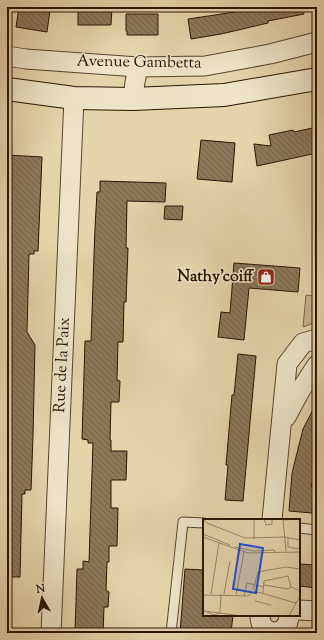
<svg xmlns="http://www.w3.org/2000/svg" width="324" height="640" font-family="'Sorts Mill Goudy',serif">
  <defs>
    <pattern id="building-back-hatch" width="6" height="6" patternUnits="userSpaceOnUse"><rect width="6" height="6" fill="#8c7859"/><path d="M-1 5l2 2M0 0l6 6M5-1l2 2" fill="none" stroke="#736147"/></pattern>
  </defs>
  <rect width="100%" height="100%" fill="#e5d4aa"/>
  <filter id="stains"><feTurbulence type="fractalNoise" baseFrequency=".005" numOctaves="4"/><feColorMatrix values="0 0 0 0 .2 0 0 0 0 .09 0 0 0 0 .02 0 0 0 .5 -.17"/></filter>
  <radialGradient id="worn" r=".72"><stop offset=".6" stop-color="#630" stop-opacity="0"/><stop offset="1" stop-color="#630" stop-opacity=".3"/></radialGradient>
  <polygon fill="#c5b38d" stroke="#786448" points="306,295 317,296 317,322 303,327"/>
  <g fill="url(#building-back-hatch)" stroke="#2b1402">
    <polygon points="19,7 50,10 47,32 16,27"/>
    <polygon points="78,7 112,7 111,25 78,25"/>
    <polygon points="246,7 303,7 304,14 268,21 268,23 221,34 191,39 188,19 235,12 234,10"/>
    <polygon points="126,14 158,14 158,35 127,35 127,31 126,31"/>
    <polygon points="317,127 317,153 257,166 254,144 271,146 269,135 293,130 294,132"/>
    <polygon points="201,140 235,143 232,182 197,179"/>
    <polygon points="7,155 42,157 38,251 34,251 34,254 29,254 27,332 35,345 33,436 31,490 25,490 25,494 22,494 20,577 7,577 7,380 9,380 10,342 7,342 9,271 7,271"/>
    <polygon points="100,181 166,183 165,202 127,201 126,248 128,248 126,302 124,302 123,342 118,342 117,380 120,381 119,402 111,402 110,440 111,440 111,451 127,451 126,480 111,480 111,508 118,508 117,546 109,546 109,562 107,562 106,590 109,592 108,607 104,607 103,633 75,633 77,569 83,569 83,561 89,562 93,443 88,443 88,440 82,439 85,341 91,341 95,228 97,192 100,192"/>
    <polygon points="165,206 183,206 182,220 164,219"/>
    <polygon points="234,263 300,268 298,292 249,288 244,340 218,337 221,312 230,313"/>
    <polygon points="238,354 256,356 243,501 225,500 228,465 226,465 232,395 234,395"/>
    <polygon points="317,402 317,463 311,487 314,488 312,513 289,511 292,473 303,429"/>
    <polygon points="299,564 317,565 317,588 299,586"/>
    <polygon points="185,569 204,570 204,615 233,615 231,633 180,633"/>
  </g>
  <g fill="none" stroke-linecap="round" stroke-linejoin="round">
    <defs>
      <g id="lane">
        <polyline points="299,528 317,530"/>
        <polyline points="171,633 183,522 204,523"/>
      </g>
      <g id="street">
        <polyline points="7,56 26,59 138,67 205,66 270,54 317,42"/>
        <polyline points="133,99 135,82 138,67"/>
        <polyline points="286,417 300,391 317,365"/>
        <polyline points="272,520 287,364 303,343 317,339"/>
        <polyline points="299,610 317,611"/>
        <path d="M 260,615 C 259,637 289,638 289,615"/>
        <polyline points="51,633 74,98"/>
      </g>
      <polyline id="secondary" points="7,89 74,98 133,99 224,95 317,79"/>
    </defs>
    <use href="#lane" stroke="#5a442c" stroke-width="11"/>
    <use href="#street" stroke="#5a442c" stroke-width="21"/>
    <use href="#secondary" stroke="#2b1402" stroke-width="24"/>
    <use href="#lane" stroke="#eee3c8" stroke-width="9"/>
    <use href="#street" stroke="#eee3c8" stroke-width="19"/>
    <use href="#secondary" stroke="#eee3c8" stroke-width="22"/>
  </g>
  <defs>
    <symbol id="shop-square" viewBox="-11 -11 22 22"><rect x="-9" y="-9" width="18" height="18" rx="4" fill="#8f2418" stroke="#eee3c8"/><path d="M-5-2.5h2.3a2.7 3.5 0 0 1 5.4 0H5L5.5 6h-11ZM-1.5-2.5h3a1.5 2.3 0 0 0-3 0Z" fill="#fff"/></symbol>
  </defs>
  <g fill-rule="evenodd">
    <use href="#shop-square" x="256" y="267" width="20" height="20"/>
  </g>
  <g text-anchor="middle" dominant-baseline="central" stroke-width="3" stroke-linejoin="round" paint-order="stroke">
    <g font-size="16" fill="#2b1402" stroke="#eee3c8">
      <text transform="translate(139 63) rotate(1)">Avenue Gambetta</text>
      <text transform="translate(63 365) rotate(-87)">Rue de la Paix</text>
    </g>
    <g font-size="16" font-weight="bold" fill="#2b1402" stroke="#eee3c8" text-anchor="end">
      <text x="253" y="277">Nathy'coiff</text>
    </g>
  </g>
  <g transform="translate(203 519)">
    <rect width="97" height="97" fill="#e5d4aa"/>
    <path fill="none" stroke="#9b8767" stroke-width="1" d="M 0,0 L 4,4 L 42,19 L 82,18 L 97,21M 61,0 L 63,6 L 69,5 L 69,0M 80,0 L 83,32M 81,1 L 95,0M 0,15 L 27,26M 0,18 L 45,34 L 97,33M 85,19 L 85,28 L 97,30M 51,20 L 51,0M 32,28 L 51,32 L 71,31 L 72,33M 61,66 L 85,70 L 89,68M 50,71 L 55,53 L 83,48 L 97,50M 51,72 L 93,84M 60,74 L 61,62 L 85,57 L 88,68 L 97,72M 8,75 L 16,24M 18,75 L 17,94 L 38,97M 21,75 L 27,42M 0,76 L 45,77 L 49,73M 33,76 L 41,33M 41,77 L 44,64 L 61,68M 52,82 L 68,86M 0,92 L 17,94 L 11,96 L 2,92M 86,97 L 97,77"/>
    <path fill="#1d4ed8" fill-opacity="0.15" stroke="#1d4ed8" stroke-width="2" d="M 37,25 L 60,29 L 53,74 L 30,70 Z"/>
    <rect width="97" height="97" fill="none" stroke="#2b1402" stroke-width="2"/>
  </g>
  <rect width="324" height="640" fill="none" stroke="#e5d4aa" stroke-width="24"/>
  <rect x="8" y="8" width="308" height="624" fill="none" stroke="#2b1402" stroke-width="2"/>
  <rect x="12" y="12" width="300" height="616" fill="none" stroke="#2b1402"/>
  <g transform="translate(42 598) rotate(351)" stroke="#eee3c8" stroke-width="3" paint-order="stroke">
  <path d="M0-3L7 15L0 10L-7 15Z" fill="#2b1402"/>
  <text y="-6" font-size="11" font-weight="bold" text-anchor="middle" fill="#2b1402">N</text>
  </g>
  <rect width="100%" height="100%" filter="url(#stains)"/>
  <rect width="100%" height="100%" fill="url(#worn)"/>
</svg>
